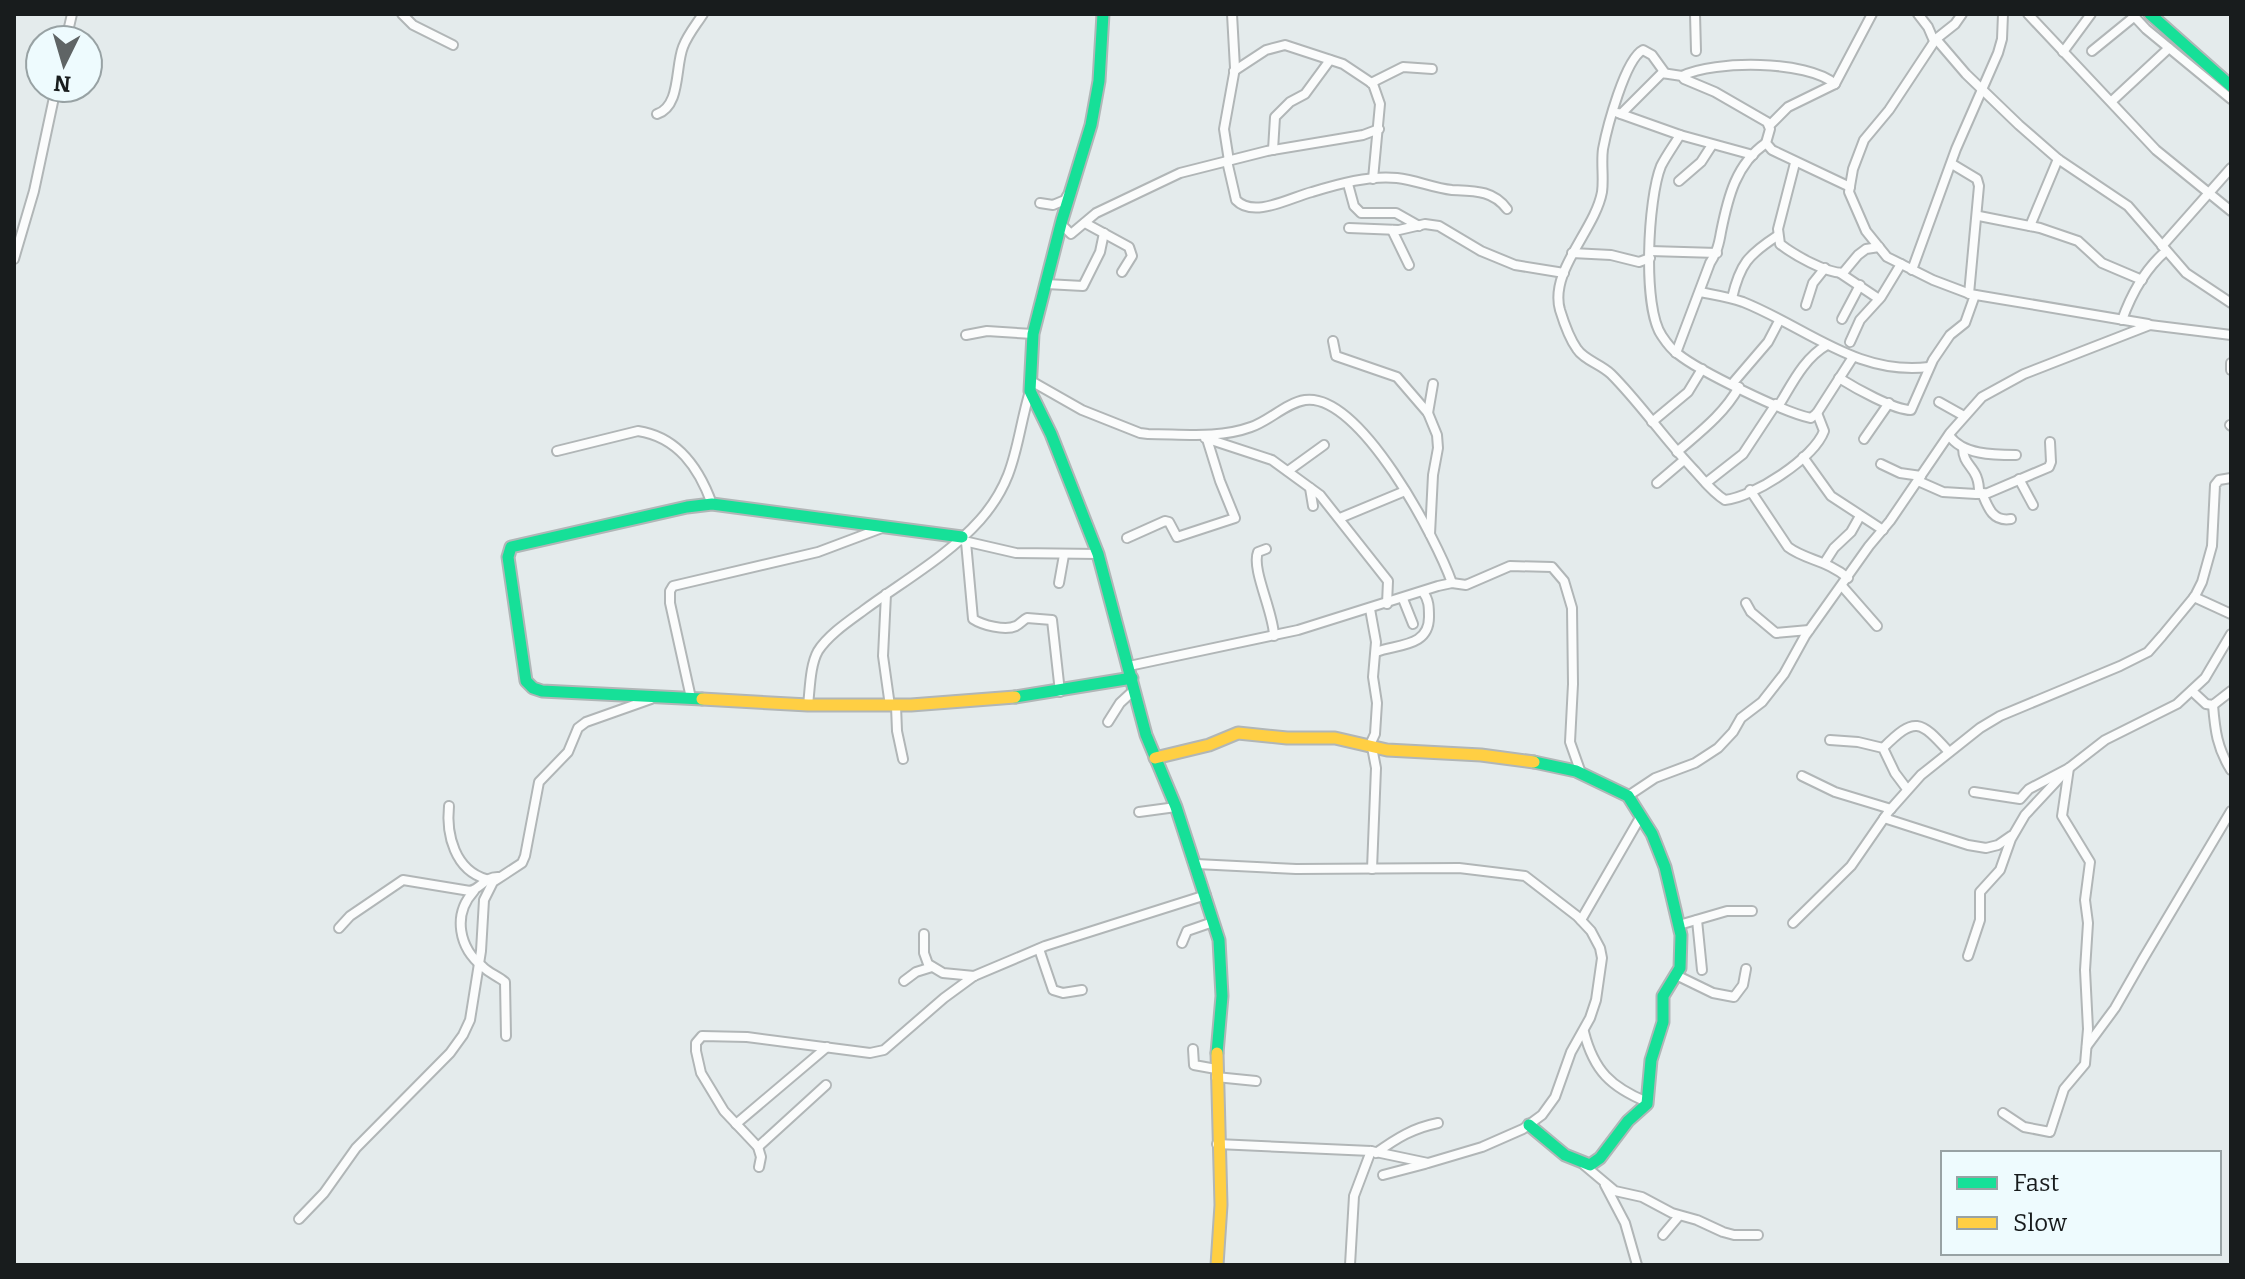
<svg xmlns="http://www.w3.org/2000/svg" width="2245" height="1279" font-family="Bitter,serif">
  <rect width="100%" height="100%" fill="#e4ebec"/>
  <g fill="none" stroke-linecap="round" stroke-linejoin="round">
    <defs>
      <g id="street">
        <polyline points="402,14 413,25 453,45"/>
        <polyline points="1695,14 1696,51"/>
        <polyline points="1918,14 1928,27 1934,41"/>
        <polyline points="1962,14 1955,24 1936,39 1889,110 1864,140 1853,169 1849,192 1866,231 1887,257 1933,280 1970,294 2148,324"/>
        <polyline points="2028,14 2156,150 2231,211"/>
        <polyline points="2132,14 2146,29 2231,99"/>
        <polyline points="1936,39 1966,74 2019,125 2058,159 2128,206 2186,273 2231,303"/>
        <polyline points="66,40 72,14"/>
        <polyline points="2092,51 2135,16"/>
        <polyline points="2063,52 2091,14"/>
        <polyline points="1234,71 1266,50 1285,45 1343,64 1373,84 1380,104 1373,179"/>
        <path d="M 1665,73 L 1652,55 L 1643,50 C 1625,59 1607,128 1603,149 C 1601,163 1604,178 1602,192 C 1595,230 1549,271 1560,310 C 1564,323 1569,338 1577,349 C 1584,360 1601,364 1611,374 C 1641,404 1665,440 1695,471 C 1704,481 1713,493 1725,500 C 1754,497 1814,458 1824,431 L 1817,413"/>
        <path d="M 1682,76 C 1715,60 1807,60 1835,84"/>
        <polyline points="1371,83 1403,67 1432,69"/>
        <polyline points="2112,101 2169,48"/>
        <polyline points="1618,113 1680,135 1753,155"/>
        <path d="M 657,114 C 681,106 675,67 683,47 C 688,34 696,25 703,14"/>
        <polyline points="1621,114 1662,73 1682,76 1684,79 1715,92 1767,122 1770,129 1766,143 1772,150 1850,187"/>
        <polyline points="1770,125 1788,107 1835,84 1872,14"/>
        <path d="M 1680,135 C 1674,145 1666,156 1661,166 C 1648,198 1642,308 1662,336 C 1666,342 1672,350 1678,354 C 1699,371 1785,413 1811,418 L 1817,413 L 1853,357"/>
        <polyline points="1273,150 1275,117 1290,102 1305,94 1330,60"/>
        <path d="M 1227,161 L 1236,200 C 1254,219 1291,197 1312,192 C 1338,184 1370,175 1397,178 C 1416,180 1433,188 1452,190 C 1474,191 1493,190 1507,209"/>
        <polyline points="1229,161 1224,129 1235,68 1232,14"/>
        <path d="M 1795,163 L 1778,229 L 1780,244 C 1794,255 1826,273 1843,273 L 1858,255 L 1866,249 L 1879,247"/>
        <polyline points="1952,164 1977,179 1979,186 1969,294"/>
        <polyline points="1679,181 1701,162 1712,145"/>
        <polyline points="1348,184 1354,206 1361,213 1396,213 1419,226"/>
        <polyline points="1040,203 1053,205 1065,200 1067,196"/>
        <polyline points="1979,216 2040,228 2078,241 2102,263 2142,280"/>
        <polyline points="1085,223 1129,247 1132,256 1122,272"/>
        <polyline points="1062,225 1071,234 1096,213 1180,173 1267,151 1363,135 1379,129"/>
        <polyline points="2030,226 2058,159"/>
        <polyline points="1349,228 1399,230 1425,224 1439,226 1481,251 1515,265 1564,273"/>
        <polyline points="1392,230 1409,265"/>
        <polyline points="2162,246 2231,168"/>
        <polyline points="1650,251 1717,253"/>
        <polyline points="1572,253 1611,255 1639,262 1650,258"/>
        <polyline points="14,259 34,191 56,88"/>
        <polyline points="1912,270 1956,149 1998,53 2002,39 2003,14"/>
        <polyline points="1840,273 1879,299"/>
        <polyline points="1046,284 1083,286 1100,252 1104,233"/>
        <path d="M 1700,292 C 1715,295 1729,297 1743,302 C 1806,327 1857,376 1929,367"/>
        <path d="M 1732,298 C 1740,264 1748,255 1777,236"/>
        <polyline points="1806,305 1813,283 1825,268"/>
        <polyline points="1842,319 1860,285"/>
        <path d="M 2122,320 C 2131,295 2145,269 2166,251"/>
        <polyline points="966,335 987,331 1033,334"/>
        <polyline points="1333,341 1336,356 1397,377 1428,413 1437,435 1438,448 1433,475 1430,534"/>
        <polyline points="1850,342 1860,320 1881,297 1901,264"/>
        <path d="M 1676,353 L 1710,263 C 1717,252 1719,244 1721,232 C 1728,197 1736,164 1766,143"/>
        <polyline points="2231,363 2231,370"/>
        <path d="M 1839,378 C 1855,388 1894,410 1911,410 L 1933,360 L 1950,335 L 1965,323 L 1975,295"/>
        <path d="M 1031,381 L 1082,410 L 1140,433 L 1148,434 C 1183,434 1218,439 1251,427 C 1269,421 1286,403 1305,400 C 1360,392 1437,540 1452,583"/>
        <polyline points="1732,384 1768,342 1779,321"/>
        <polyline points="1939,402 1964,416"/>
        <path d="M 1779,405 C 1792,384 1804,358 1827,345"/>
        <polyline points="1428,413 1433,384"/>
        <polyline points="1652,422 1688,392 1702,369"/>
        <polyline points="2230,425 2231,426"/>
        <path d="M 1949,435 C 1962,455 1994,455 2016,455"/>
        <polyline points="1205,438 1272,460 1320,495 1388,581 1387,604"/>
        <polyline points="1864,439 1889,403"/>
        <path d="M 1963,448 C 1963,468 1980,466 1979,494"/>
        <path d="M 557,451 L 638,431 C 678,437 699,468 712,504"/>
        <path d="M 1677,452 C 1700,432 1724,414 1739,387"/>
        <polyline points="1803,457 1831,496 1883,530"/>
        <polyline points="1881,464 1900,473 1921,476"/>
        <polyline points="1288,471 1324,445"/>
        <polyline points="2019,479 2033,505"/>
        <polyline points="1918,481 1943,492 1976,494 1988,493 2049,467 2051,462 2050,442"/>
        <polyline points="1657,483 1684,460"/>
        <polyline points="1706,483 1743,454 1776,404"/>
        <polyline points="1310,488 1313,506"/>
        <path d="M 1750,490 L 1788,547 C 1805,560 1827,560 1848,578"/>
        <path d="M 1982,493 C 1988,508 1993,522 2011,519"/>
        <polyline points="1340,518 1405,491"/>
        <polyline points="1127,538 1165,521 1169,522 1177,537 1235,518 1220,481 1207,439"/>
        <polyline points="964,541 1016,553 1098,554"/>
        <path d="M 966,542 L 973,619 C 982,625 1005,631 1016,626 C 1020,624 1023,620 1027,618 L 1052,620 L 1060,692"/>
        <path d="M 1266,549 L 1258,552 C 1251,569 1274,613 1274,636"/>
        <polyline points="1825,562 1834,548 1851,532 1860,516"/>
        <polyline points="1059,583 1064,555"/>
        <polyline points="1842,586 1877,626"/>
        <polyline points="886,594 883,656 890,706"/>
        <polyline points="2194,597 2231,614"/>
        <polyline points="1403,599 1413,624"/>
        <polyline points="1746,603 1751,612 1776,633 1809,630"/>
        <path d="M 1376,652 C 1398,644 1429,647 1429,617 C 1429,607 1429,600 1423,592"/>
        <polyline points="1129,666 1298,630 1438,586 1452,583 1466,585 1510,566 1552,567 1564,581 1572,608 1573,684 1570,742 1581,773"/>
        <polyline points="2192,691 2206,704 2213,705 2231,691"/>
        <polyline points="691,698 670,603 670,591 673,586 818,552 882,528"/>
        <path d="M 808,705 C 810,689 810,665 818,651 C 828,635 849,621 864,610 C 902,582 948,556 980,520 C 1018,477 1015,441 1030,391"/>
        <path d="M 2213,705 C 2215,730 2217,748 2231,770"/>
        <polyline points="896,706 897,731 903,759"/>
        <polyline points="1108,722 1120,703 1133,691"/>
        <polyline points="1830,740 1858,742 1883,748 1895,773 1907,789"/>
        <polyline points="1369,747 1375,734 1377,703 1373,677 1376,642 1370,609"/>
        <path d="M 1883,748 C 1915,716 1920,720 1949,752"/>
        <polyline points="1802,776 1835,792 1891,809"/>
        <polyline points="1974,792 2020,799 2029,789 2069,768 2105,740 2177,704 2205,678 2231,634"/>
        <polyline points="1628,796 1655,778 1695,763 1718,748 1733,732 1741,718 1762,702 1784,674 1805,636 1869,546 1890,521 1950,433 1982,397 2024,374 2150,325 2231,335"/>
        <path d="M 449,806 C 446,835 455,870 486,879"/>
        <polyline points="1139,812 1176,807"/>
        <polyline points="1884,818 1968,845 1986,848 1998,845 2011,836"/>
        <polyline points="1196,864 1296,869 1459,868 1525,876 1577,916 1591,931 1600,948 1602,958 1596,1000 1590,1018 1571,1052 1555,1097 1542,1115 1523,1129 1482,1147 1428,1163 1371,1151 1217,1144"/>
        <polyline points="1372,869 1376,768 1372,747"/>
        <path d="M 474,891 C 452,915 459,948 483,967 C 489,973 498,976 505,982 L 506,1036"/>
        <polyline points="1581,920 1641,816"/>
        <polyline points="1697,920 1702,970"/>
        <polyline points="1793,923 1851,866 1889,811 1921,775 1980,728 2000,716 2120,666 2148,652 2162,636 2195,596 2202,582 2212,546 2215,485 2219,480 2231,478"/>
        <polyline points="1679,925 1727,911 1752,911"/>
        <path d="M 339,928 L 350,916 L 403,880 L 470,891 C 482,888 485,876 499,877"/>
        <polyline points="924,934 924,953 928,964 943,973 974,976"/>
        <polyline points="1182,943 1187,931 1213,922"/>
        <polyline points="1039,949 1053,990 1063,993 1082,990"/>
        <polyline points="1968,956 1980,920 1980,892 2000,870 2011,839 2025,815 2066,771"/>
        <polyline points="1676,975 1713,993 1734,997 1743,985 1746,969"/>
        <polyline points="904,981 916,972 932,967"/>
        <path d="M 1584,1032 C 1594,1071 1611,1087 1647,1102"/>
        <polyline points="2087,1046 2115,1008 2143,959 2231,811"/>
        <polyline points="1193,1049 1194,1065 1216,1069"/>
        <polyline points="1216,1077 1256,1081"/>
        <polyline points="2003,1113 2024,1127 2050,1132 2064,1089 2085,1064 2088,1029 2085,970 2088,923 2085,900 2090,862 2062,816 2069,768"/>
        <polyline points="736,1124 827,1047"/>
        <polyline points="758,1147 826,1085"/>
        <path d="M 1376,1153 C 1397,1138 1413,1128 1438,1123"/>
        <polyline points="1584,1165 1615,1191 1642,1197 1672,1213 1697,1220 1723,1232 1734,1235 1758,1235"/>
        <polyline points="759,1167 761,1157 758,1147 724,1111 701,1073 696,1051 696,1043 702,1036 747,1037 870,1053 884,1050 944,998 974,976 1045,946 1206,895"/>
        <polyline points="1383,1175 1425,1164"/>
        <polyline points="1605,1185 1625,1223 1637,1265"/>
        <polyline points="299,1219 324,1193 356,1148 450,1053 463,1035 470,1020 481,951 484,900 493,882 522,863 525,856 539,782 568,752 578,728 586,722 651,699"/>
        <polyline points="1663,1235 1679,1216"/>
        <polyline points="1350,1265 1354,1196 1371,1151"/>
      </g>
      <g id="fast">
        <polyline points="1103,14 1099,81 1091,125 1062,220 1033,334 1030,391 1051,434 1098,554 1146,735 1176,807 1219,940 1222,996 1217,1053"/>
        <polyline points="2150,14 2231,86"/>
        <polyline points="1015,697 1132,678"/>
        <polyline points="702,699 542,691 533,688 526,681 508,557 511,547 687,507 712,504 962,537"/>
        <polyline points="1529,1125 1565,1155 1590,1165 1600,1158 1628,1121 1647,1104 1651,1060 1663,1022 1663,996 1680,968 1681,935 1665,867 1652,834 1628,796 1576,771 1534,762"/>
      </g>
      <g id="slow">
        <polyline points="702,699 808,705 911,705 1015,697"/>
        <polyline points="1155,758 1209,745 1238,733 1287,738 1335,738 1387,750 1481,755 1534,762"/>
        <polyline points="1217,1265 1221,1205 1217,1053"/>
      </g>
    </defs>
    <use href="#street" stroke="#b1b6b7" stroke-width="12"/>
    <use href="#fast" stroke="#b1b6b7" stroke-width="15"/>
    <use href="#slow" stroke="#b1b6b7" stroke-width="15"/>
    <use href="#street" stroke="#fbfcfc" stroke-width="8"/>
    <use href="#fast" stroke="#16e098" stroke-width="11"/>
    <use href="#slow" stroke="#ffcf43" stroke-width="11"/>
  </g>
  <rect width="2245" height="1279" fill="none" stroke="#181c1d" stroke-width="32"/>
  <rect x="1941" y="1151" width="280" height="104" fill="#eefbfe" stroke="#98a2a4" stroke-width="2"/>
  <rect x="1957" y="1177" width="40" height="12" fill="#16e098" stroke="#98a2a4" stroke-width="2"/>
  <text x="2013" y="1191" font-size="24" fill="#181c1d">Fast</text>
  <rect x="1957" y="1217" width="40" height="12" fill="#ffcf43" stroke="#98a2a4" stroke-width="2"/>
  <text x="2013" y="1231" font-size="24" fill="#181c1d">Slow</text>
  <g transform="translate(64 64) rotate(185)"><circle r="38" fill="#eefbfe" stroke="#98a2a4" stroke-width="2"/>
  <path d="M0-6L14 30L0 20L-14 30Z" fill="#5f6465"/>
  <text y="-12" font-size="22" font-weight="bold" text-anchor="middle" fill="#181c1d">N</text>
  </g>
</svg>
